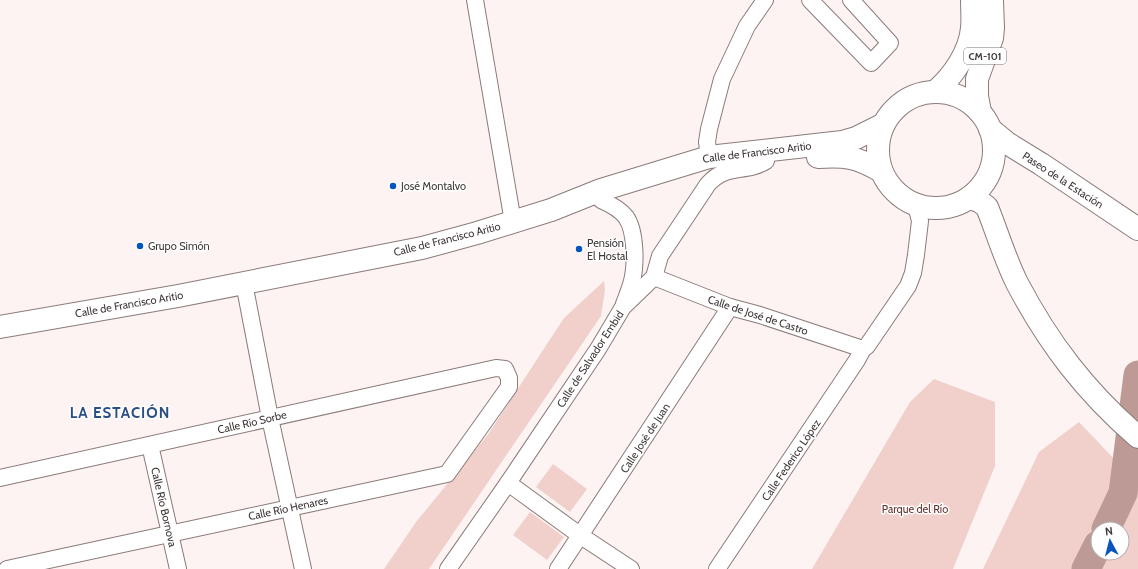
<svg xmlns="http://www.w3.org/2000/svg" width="1138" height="569" font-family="Cabin,sans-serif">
  <rect width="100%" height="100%" fill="#fdf3f2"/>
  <g fill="#f1d0cc" fill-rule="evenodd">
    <polygon points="604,281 605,290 601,316 429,569 384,569 416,522 489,433 564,318"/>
    <polygon points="934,379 995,402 995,466 953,569 812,569 910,402"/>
    <path d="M 1079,422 L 1138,484 L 1138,569 L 983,569 L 1039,452 ZM 1098,529 L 1122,529 L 1122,553 L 1098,553 Z"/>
    <polygon points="553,464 587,489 570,512 536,487"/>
    <polygon points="530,512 564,537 547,560 513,535"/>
  </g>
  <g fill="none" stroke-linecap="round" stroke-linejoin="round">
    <g stroke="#bd9a96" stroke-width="29">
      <polyline points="1106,529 1123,493 1138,375"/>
      <polyline points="1086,569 1098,545"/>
    </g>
    <defs>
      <g id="street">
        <polyline points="475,0 513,222"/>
        <polyline points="810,0 871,63 890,43 851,0"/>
        <polyline points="709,157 707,142 709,129 722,79 747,26 765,0"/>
        <path d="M 601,200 C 610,204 620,209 626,217 C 636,231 636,265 632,281 C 630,289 627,296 624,304"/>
        <polyline points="654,277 730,307 760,315 863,349"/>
        <polyline points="244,283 270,418 303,569"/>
        <polyline points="863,349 867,346 908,286 913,273 916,255 920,221 917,209 913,204"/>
        <polyline points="150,445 178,569"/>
        <polyline points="0,478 496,368 505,369 509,378 509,387 447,474 7,569"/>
        <polyline points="508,483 581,536 631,569"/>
        <path d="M 448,569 L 508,483 L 598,349 L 623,307 L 654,277 L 660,256 L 708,184 C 727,163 745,174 766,161"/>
        <polyline points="558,569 730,307"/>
        <polyline points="717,569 857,360 863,349"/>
      </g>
      <g id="secondary">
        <circle cx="936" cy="150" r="58"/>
        <polyline points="990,129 1007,143 1041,164 1138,229"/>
        <path d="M 818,157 C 845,155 857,157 881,171"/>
        <path d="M 970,198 L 979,201 L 987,207 C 997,232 1005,259 1017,283 C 1049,344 1086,392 1138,437"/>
        <polyline points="0,327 178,296 422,248 477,233 551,210 601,190 709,157 842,142 856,138 884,124"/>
      </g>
      <g id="primary">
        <path d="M 936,91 C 953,76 970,52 972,28 C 973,19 972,9 972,0"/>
        <polyline points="980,112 977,96 977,79 992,38 993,28 992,0"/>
      </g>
    </defs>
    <use href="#street" stroke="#8a7b79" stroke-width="18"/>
    <use href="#secondary" stroke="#8a7b79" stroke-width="24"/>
    <use href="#primary" stroke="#8a7b79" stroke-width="24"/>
    <use href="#street" stroke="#fff" stroke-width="16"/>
    <use href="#secondary" stroke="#fff" stroke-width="22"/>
    <use href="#primary" stroke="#fff" stroke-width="22"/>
  </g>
  <g fill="#0754be" stroke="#fff" stroke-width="1.5">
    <circle cx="393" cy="186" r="4"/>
    <circle cx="140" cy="246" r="4"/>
    <circle cx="579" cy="249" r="4"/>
  </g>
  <g text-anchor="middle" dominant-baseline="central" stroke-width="3" stroke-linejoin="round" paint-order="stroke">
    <rect fill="#fff" stroke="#797473" stroke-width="1" x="964" y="48" width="42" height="16" rx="3"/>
    <g font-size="10" font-weight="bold" fill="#3f3837">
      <text x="985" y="56">CM-101</text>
    </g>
    <g font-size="11" fill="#3f3837" stroke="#fff">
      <text transform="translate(757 152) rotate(-7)">Calle de Francisco Aritio</text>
      <text transform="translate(1063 180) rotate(33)">Paseo de la Estación</text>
      <text transform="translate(447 239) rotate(-14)">Calle de Francisco Aritio</text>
      <text transform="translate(129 304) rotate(-10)">Calle de Francisco Aritio</text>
      <text transform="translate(758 315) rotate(18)">Calle de José de Castro</text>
      <text transform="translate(590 359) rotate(-57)">Calle de Salvador Embid</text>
      <text transform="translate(252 422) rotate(-13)">Calle Río Sorbe</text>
      <text transform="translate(645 438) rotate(-57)">Calle José de Juan</text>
      <text transform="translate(791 460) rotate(-56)">Calle Federico López</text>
      <text transform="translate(164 507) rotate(77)">Calle Río Bornova</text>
      <text transform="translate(288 508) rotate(-12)">Calle Río Henares</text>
    </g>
    <g font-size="11" fill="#3f3837" stroke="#fff" text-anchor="start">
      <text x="401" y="186">José Montalvo</text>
      <text x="587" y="243">Pensión<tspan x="587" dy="13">El Hostal</tspan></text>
      <text x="148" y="246">Grupo Simón</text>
    </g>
    <g font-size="11" fill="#65332f" stroke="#fff">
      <text x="915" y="509">Parque del Río</text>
    </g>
    <g font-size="15" font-weight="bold" letter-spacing="1" fill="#2b4e85" stroke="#fff">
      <text x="120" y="413">LA ESTACIÓN</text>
    </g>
  </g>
  <g transform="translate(1110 541) rotate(353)"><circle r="19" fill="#ffffff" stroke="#b2afaf"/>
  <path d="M0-3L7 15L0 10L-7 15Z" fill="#0754be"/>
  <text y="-6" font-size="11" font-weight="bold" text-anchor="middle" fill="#3f3837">N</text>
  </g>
</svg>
